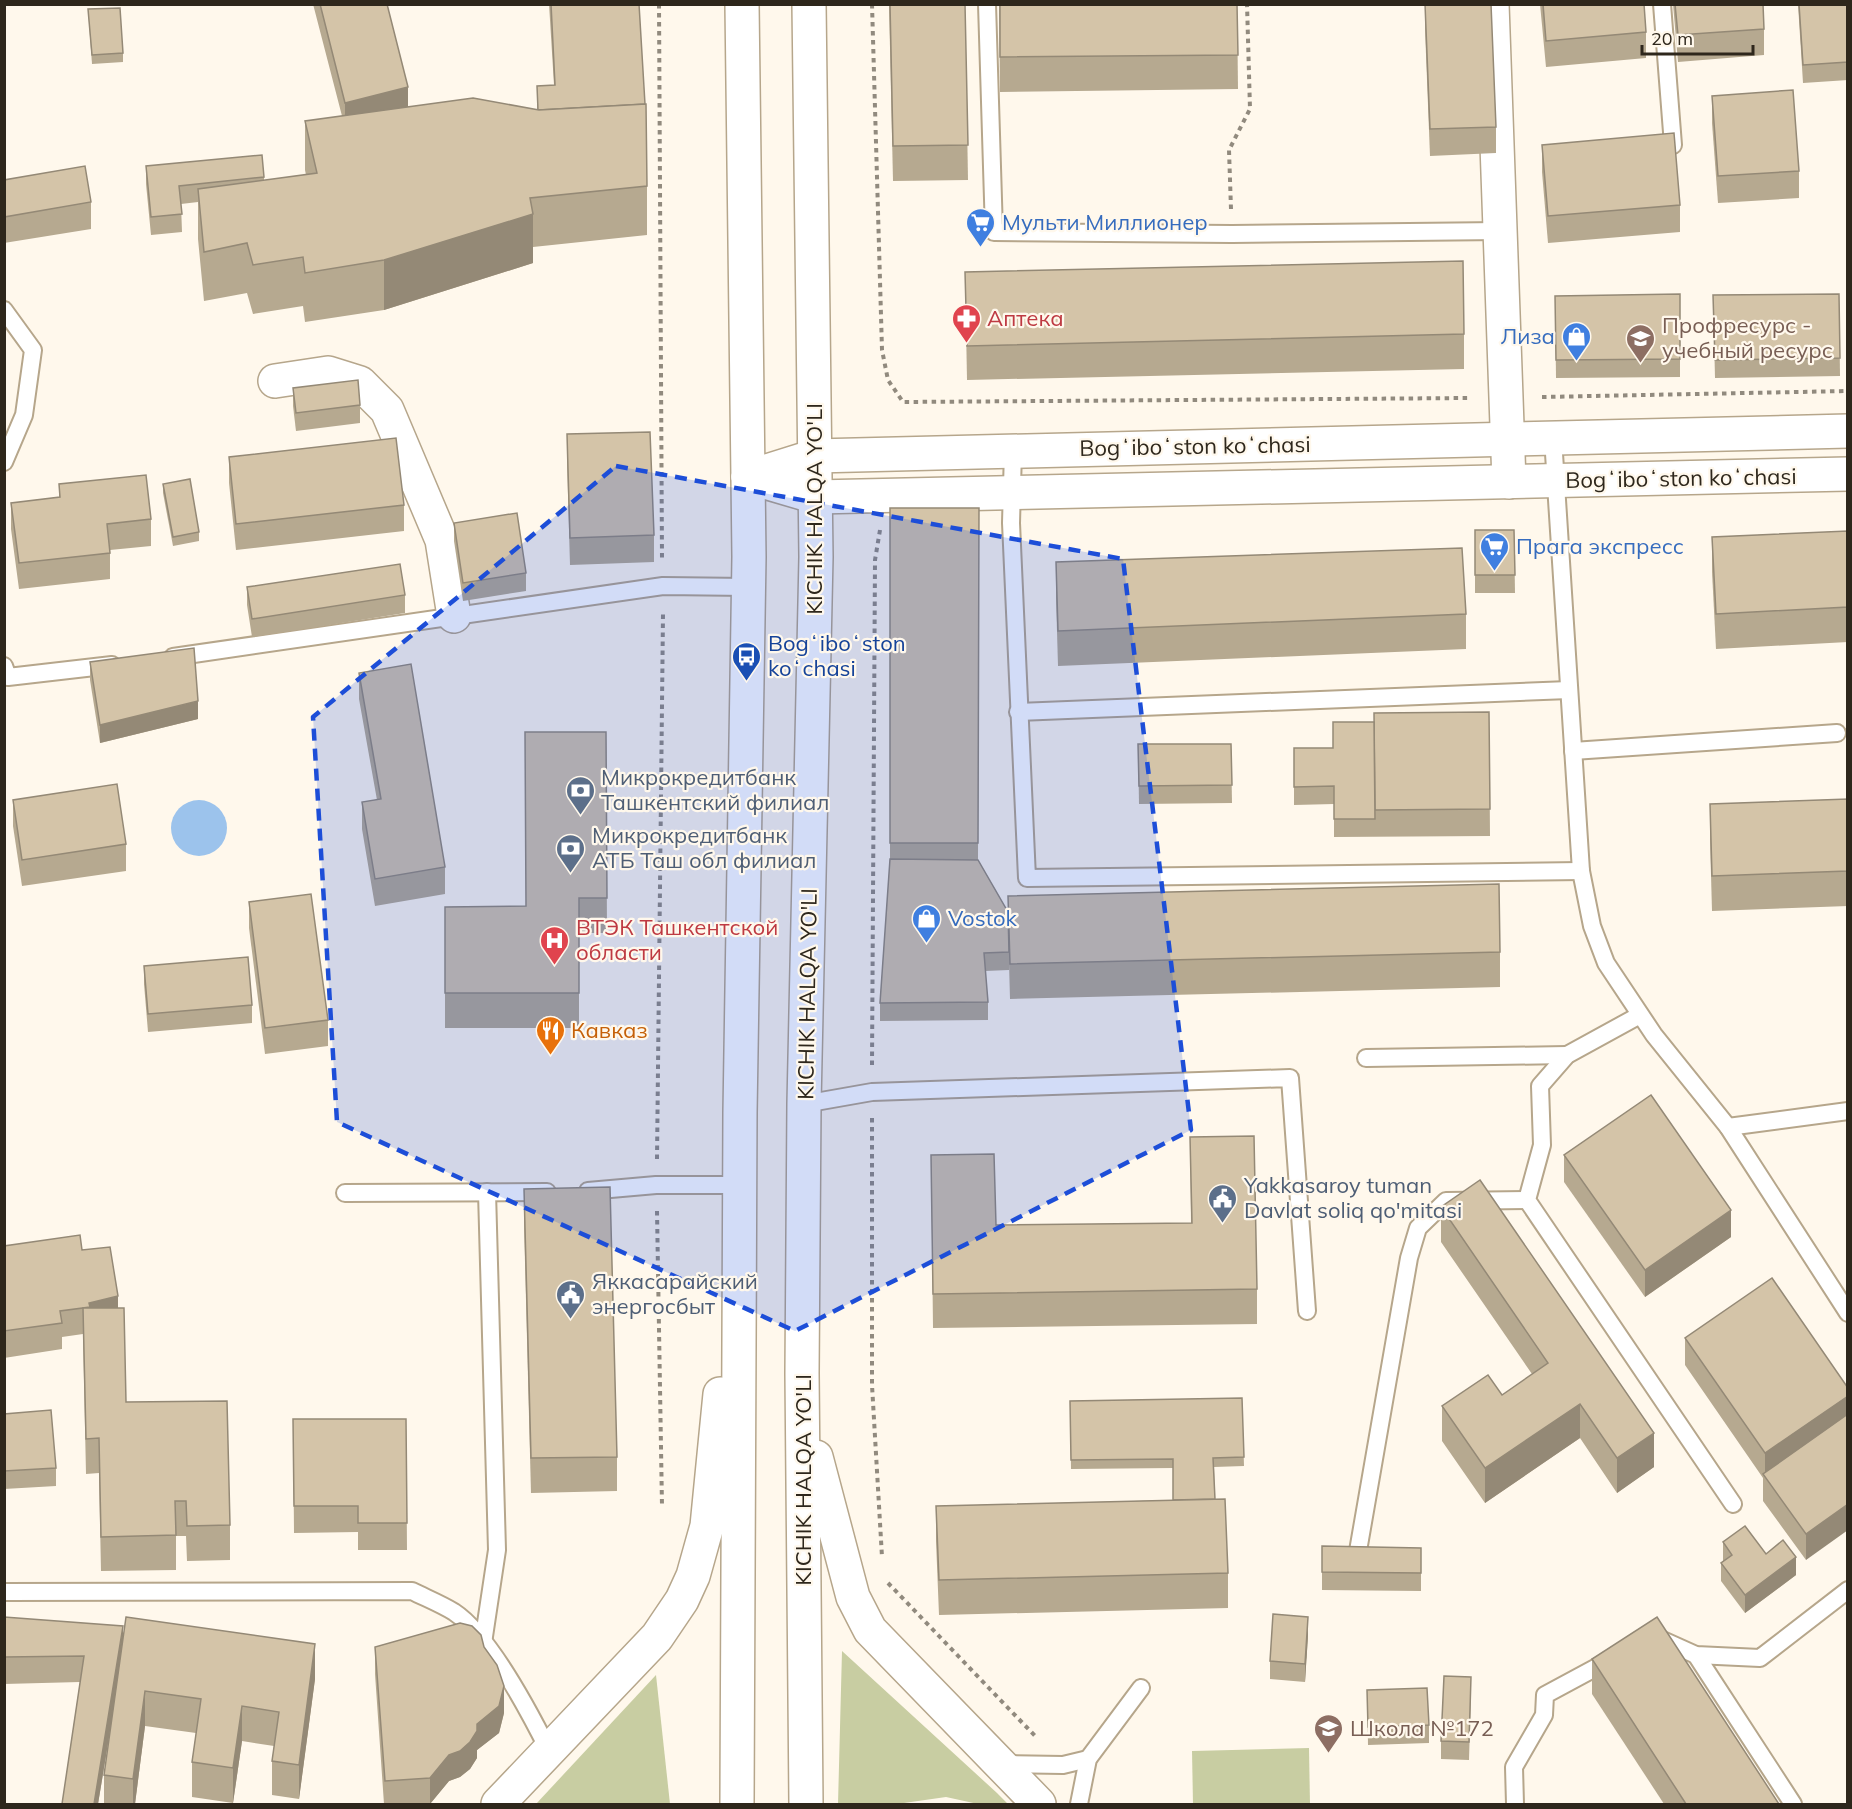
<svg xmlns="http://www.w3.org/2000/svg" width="1852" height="1809" font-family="Mulish,sans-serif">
  <rect width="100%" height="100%" fill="#fff8ec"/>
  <g fill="#c8cda2">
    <polygon points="842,1651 997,1793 1008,1804 978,1804 946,1797 897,1804 838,1804"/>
    <polygon points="656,1675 670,1804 536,1804"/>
    <polygon points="1309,1748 1310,1804 1193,1804 1192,1751"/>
  </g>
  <circle fill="#9cc3ec" cx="199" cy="828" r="28"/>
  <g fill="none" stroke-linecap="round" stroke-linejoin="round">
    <defs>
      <g id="service">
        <polyline points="987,4 994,232 1232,234 1501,231"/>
        <polyline points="1662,4 1673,145"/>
        <polyline points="4,310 33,350 24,415 4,462"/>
        <polyline points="1553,438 1581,871 1592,926 1606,963 1654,1035 1728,1127 1848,1313"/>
        <polyline points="1013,451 1011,523 1027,878 1581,871"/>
        <polyline points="173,657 663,586 748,587"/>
        <polyline points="4,666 8,677 112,665"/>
        <polyline points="1018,712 1569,690"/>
        <polyline points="1573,751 1837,733"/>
        <polyline points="1640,1015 1567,1055 1540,1086 1542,1145 1527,1200 1733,1504"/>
        <polyline points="1366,1058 1567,1055"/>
        <polyline points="804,1104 872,1092 1290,1078 1307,1311"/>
        <polyline points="1728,1127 1848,1111"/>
        <polyline points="588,1191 656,1185 740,1185"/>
        <polyline points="345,1193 547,1192"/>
        <polyline points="1358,1551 1409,1258 1418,1228 1446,1201 1527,1200"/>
        <path d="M 4,1592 L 412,1591 C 426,1598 441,1604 454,1612 C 489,1635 531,1715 550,1753"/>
        <polyline points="1656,1637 1696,1655 1760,1658 1848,1590"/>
        <polyline points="483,1643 497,1550 487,1192"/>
        <polyline points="1696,1655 1793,1804"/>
        <polyline points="1003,1764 1063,1765 1088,1759"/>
        <polyline points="1079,1804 1088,1759 1141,1688"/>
        <polyline points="1515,1804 1514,1767 1544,1715 1545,1695 1610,1660"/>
      </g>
      <g id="minor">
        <polyline points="1492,4 1509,482"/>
        <polyline points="275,381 328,373 360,383 387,410 442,540 454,616"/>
      </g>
      <g id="tertiary">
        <polyline points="748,477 815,456 1848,431"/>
        <polyline points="748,477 816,497 1848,474"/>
      </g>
      <g id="trunk">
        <polyline points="816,1457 853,1597 870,1630 1039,1804"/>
        <polyline points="498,1804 657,1637 682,1600 693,1576 707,1526 720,1394"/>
        <polyline points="737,1804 740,1113 749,557 742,4"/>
        <polyline points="806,1804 802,1373 804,1104 816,557 809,4"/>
      </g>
    </defs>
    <use href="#service" stroke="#b6a68b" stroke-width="20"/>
    <use href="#minor" stroke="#b6a68b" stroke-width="36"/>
    <use href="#tertiary" stroke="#b6a68b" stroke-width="36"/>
    <use href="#trunk" stroke="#b6a68b" stroke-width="36"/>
    <g stroke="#918a7e" stroke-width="4" stroke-dasharray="4.5 4.5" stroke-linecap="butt">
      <polyline points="659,4 662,559"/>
      <polyline points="872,4 882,350 888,380 903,402 1471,398"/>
      <polyline points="1231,209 1229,150 1250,109 1247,4"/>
      <polyline points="1542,397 1848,391"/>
      <polyline points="872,1065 875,560 880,530"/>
      <polyline points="872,1118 872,1385 882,1557"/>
      <polyline points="657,1159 663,614"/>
      <polyline points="657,1211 662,1506"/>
      <polyline points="888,1583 1037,1738"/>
    </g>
    <use href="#service" stroke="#fff" stroke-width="16"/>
    <use href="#minor" stroke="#fff" stroke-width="33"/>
    <use href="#tertiary" stroke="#fff" stroke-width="33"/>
    <use href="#trunk" stroke="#fff" stroke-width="33"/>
  </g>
  <g fill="#b6a990">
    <polygon points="313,4 387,4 408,107 537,110 537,86 554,85 549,4 639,4 647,186 647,235 533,247 533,263 384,310 305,322 303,306 253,314 247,293 204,301 198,239 198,202 181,204 182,232 151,235 146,184 146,166 264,177 264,181 306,175 305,170 305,121 342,116"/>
    <polygon points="889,4 965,4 968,180 893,181"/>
    <polygon points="999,4 1237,4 1238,89 1000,92"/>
    <polygon points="1425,4 1496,127 1496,153 1430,156 1425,29"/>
    <polygon points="1540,4 1644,4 1646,32 1646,58 1546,67"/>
    <polygon points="1673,4 1763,4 1764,29 1764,55 1678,62"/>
    <polygon points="1798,4 1848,4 1848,80 1803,83"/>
    <polygon points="88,9 123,53 123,62 92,64"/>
    <polygon points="1712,96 1799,171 1799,198 1718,203 1712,123"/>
    <polygon points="1542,145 1680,205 1680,232 1548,243 1542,172"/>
    <polygon points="4,180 91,202 91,229 4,243"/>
    <polygon points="965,272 1464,334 1464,369 967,380"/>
    <polygon points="1680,294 1680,377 1556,378 1555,296"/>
    <polygon points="1839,294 1840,376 1715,378 1713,295"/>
    <polygon points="293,388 360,405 360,423 296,431 293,406"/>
    <polygon points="567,434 654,535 654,562 570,565 567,461"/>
    <polygon points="229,457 404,505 404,531 236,550 229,483"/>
    <polygon points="59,484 151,519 151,546 110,550 110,579 19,589 11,529 11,503 59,497"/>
    <polygon points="163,484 199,532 199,541 173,546 163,493"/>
    <polygon points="890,508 979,508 978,860 1008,912 1008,896 1500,952 1500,987 1010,999 1009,963 1009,970 985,971 988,1002 988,1020 880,1021 880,1003 890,859"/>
    <polygon points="454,523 526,573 526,591 463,601 454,541"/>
    <polygon points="1475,530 1514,530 1515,593 1475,593"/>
    <polygon points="1848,531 1848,642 1716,649 1712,572 1712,537"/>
    <polygon points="1056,562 1466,614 1466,649 1058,666 1056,597"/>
    <polygon points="247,587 405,595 405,613 252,637 247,605"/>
    <polygon points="90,662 198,719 100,743 90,680"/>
    <polygon points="359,673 445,867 445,894 375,906 362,829 362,802 377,800 359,699"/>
    <polygon points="1489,712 1490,836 1334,837 1334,804 1294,805 1294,766 1333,748"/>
    <polygon points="606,732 607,933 579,933 579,1028 445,1028 445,907 526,906"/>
    <polygon points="1138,744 1231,744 1232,803 1139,804"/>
    <polygon points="1848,799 1848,906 1712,911 1710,839 1710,804"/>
    <polygon points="13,800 126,844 126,871 22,886 13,826"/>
    <polygon points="249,902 328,1020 328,1046 265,1054 249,928"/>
    <polygon points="144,966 252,1005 252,1023 148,1032 144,984"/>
    <polygon points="1190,1137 1257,1289 1257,1324 933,1328 931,1155 996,1225 1191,1223"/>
    <polygon points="1564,1155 1731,1237 1645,1297 1564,1182"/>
    <polygon points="524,1189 617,1457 617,1491 531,1493 524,1224"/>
    <polygon points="1441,1207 1654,1467 1617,1493 1580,1438 1485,1503 1442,1441 1442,1406 1502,1395 1532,1374 1441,1242"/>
    <polygon points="4,1246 82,1250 118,1308 126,1402 230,1525 230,1560 187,1561 186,1536 176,1536 176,1570 101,1571 99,1473 86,1474 83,1334 62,1337 62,1349 4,1358"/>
    <polygon points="1685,1338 1848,1388 1806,1560 1763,1501 1763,1478 1685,1365"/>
    <polygon points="1242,1398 1244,1466 1214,1467 1215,1499 1228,1573 1228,1608 939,1615 936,1541 936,1506 1173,1500 1173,1468 1071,1469 1070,1401"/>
    <polygon points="4,1414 56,1468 56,1486 4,1489"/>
    <polygon points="293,1419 406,1419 407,1550 358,1550 358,1532 294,1533"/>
    <polygon points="1723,1542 1766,1554 1796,1575 1745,1613 1721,1581 1721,1563 1723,1561"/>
    <polygon points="1322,1546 1421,1548 1421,1591 1322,1590"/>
    <polygon points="4,1617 123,1640 315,1679 299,1799 272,1795 272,1761 274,1746 242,1741 233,1803 192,1797 192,1762 196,1733 145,1726 135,1804 104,1804 104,1775 111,1726 98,1804 62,1804 80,1682 4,1684"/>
    <polygon points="1308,1635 1305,1682 1270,1679 1270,1661"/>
    <polygon points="375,1647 484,1647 504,1713 499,1733 477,1750 477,1758 470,1769 460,1777 449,1781 430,1804 384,1804 375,1674"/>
    <polygon points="1592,1659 1779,1804 1664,1804 1592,1694"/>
    <polygon points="1367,1690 1429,1725 1429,1743 1368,1745"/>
    <polygon points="1471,1695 1469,1760 1441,1759 1441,1741"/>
  </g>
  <g fill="#948976">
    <polygon points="408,87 408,114 345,130 345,103"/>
    <polygon points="533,214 533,263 384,310 384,260"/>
    <polygon points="198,701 198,719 100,743 100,725"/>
    <polygon points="1731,1210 1731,1237 1645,1297 1645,1270"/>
    <polygon points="118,1296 118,1322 90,1330 89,1303"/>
    <polygon points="1848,1396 1848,1422 1765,1476 1765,1453"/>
    <polygon points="1580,1404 1580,1438 1485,1503 1485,1468"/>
    <polygon points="1654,1433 1654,1467 1617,1493 1617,1458"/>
    <polygon points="1848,1504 1848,1530 1806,1560 1806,1534"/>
    <polygon points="1796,1557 1796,1575 1745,1613 1745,1595"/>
    <polygon points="1308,1617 1308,1635 1305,1682 1305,1664"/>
    <polygon points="123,1626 123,1652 98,1804 94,1804"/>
    <polygon points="315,1644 315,1679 299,1799 299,1765"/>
    <polygon points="504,1686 504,1713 499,1733 477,1750 477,1758 470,1769 460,1777 449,1781 430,1804 430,1778 449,1755 477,1724"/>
    <polygon points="145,1691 145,1726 135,1804 133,1804 133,1779"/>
    <polygon points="242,1706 242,1741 233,1803 233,1768"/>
  </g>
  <g fill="#d4c4a8" stroke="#948976" stroke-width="1.5">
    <polygon points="320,4 387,4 408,87 345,103"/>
    <polygon points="551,4 639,4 645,104 538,110 537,86 555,85"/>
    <polygon points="890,4 965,4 968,145 893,146"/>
    <polygon points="1000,4 1237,4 1238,55 1000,57"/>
    <polygon points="1425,4 1491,4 1496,127 1430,129"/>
    <polygon points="1543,4 1644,4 1646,32 1546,41"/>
    <polygon points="1675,4 1763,4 1764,29 1678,35"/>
    <polygon points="1799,4 1848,4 1848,62 1803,65"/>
    <polygon points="120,8 123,53 92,55 88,9"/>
    <polygon points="1793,90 1799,171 1718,176 1712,96"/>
    <polygon points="473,98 539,110 646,104 647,186 530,198 533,214 384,260 305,273 303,257 253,265 247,243 204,252 198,189 317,173 305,121"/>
    <polygon points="1674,133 1680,205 1548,216 1542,145"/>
    <polygon points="262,155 264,177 179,186 182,214 151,217 146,166"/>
    <polygon points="85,166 91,202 4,217 4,180"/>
    <polygon points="1463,261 1464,334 967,346 965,272"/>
    <polygon points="1680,294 1680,359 1556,360 1555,296"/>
    <polygon points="1839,294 1840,358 1715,360 1713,295"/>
    <polygon points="358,380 360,405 296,413 293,388"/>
    <polygon points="650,432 654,535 570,538 567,434"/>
    <polygon points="396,438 404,505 236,524 229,457"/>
    <polygon points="146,475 151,519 107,524 110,553 19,563 11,503 60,497 59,484"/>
    <polygon points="190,479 199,532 173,537 163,484"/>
    <polygon points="890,508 979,508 978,843 890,843"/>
    <polygon points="517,513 526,573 463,583 454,523"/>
    <polygon points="1475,530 1514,530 1515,575 1475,575"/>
    <polygon points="1848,531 1848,607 1716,614 1712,537"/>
    <polygon points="1462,548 1466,614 1058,631 1056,562"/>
    <polygon points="400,564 405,595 252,619 247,587"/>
    <polygon points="194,648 198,701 100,725 90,662"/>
    <polygon points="411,664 445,867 375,879 362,802 381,799 359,673"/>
    <polygon points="1489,712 1490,809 1375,810 1374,713"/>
    <polygon points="1333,722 1374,722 1375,819 1334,819 1334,786 1294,787 1294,748 1333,748"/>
    <polygon points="525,732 606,732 607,898 579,898 579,993 445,993 445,907 526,906"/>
    <polygon points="1138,744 1231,744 1232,785 1139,786"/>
    <polygon points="117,784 126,844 22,860 13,800"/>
    <polygon points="1848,799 1848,871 1712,876 1710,804"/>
    <polygon points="890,859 978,860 1008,912 1009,952 984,953 988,1002 880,1003"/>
    <polygon points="1499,884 1500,952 1010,964 1008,896"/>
    <polygon points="311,894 328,1020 265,1028 249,902"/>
    <polygon points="248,957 252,1005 148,1014 144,966"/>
    <polygon points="1651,1095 1731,1210 1645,1270 1564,1155"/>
    <polygon points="1254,1136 1257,1289 933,1294 931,1155 994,1154 996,1225 1192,1223 1190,1137"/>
    <polygon points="1480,1180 1654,1433 1617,1458 1580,1404 1485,1468 1442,1406 1488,1375 1502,1395 1548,1363 1441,1207"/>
    <polygon points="610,1187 617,1457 531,1458 524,1189"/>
    <polygon points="80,1235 82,1250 110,1247 118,1296 89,1303 90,1307 60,1311 62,1323 4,1331 4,1246"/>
    <polygon points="1772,1278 1848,1388 1848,1396 1765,1453 1685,1338"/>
    <polygon points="83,1308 124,1308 126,1402 227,1401 230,1525 187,1526 186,1501 175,1501 176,1535 101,1537 99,1438 86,1439"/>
    <polygon points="1242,1398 1244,1457 1213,1458 1215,1499 1173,1500 1173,1459 1071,1460 1070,1401"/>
    <polygon points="51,1410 56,1468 4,1471 4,1414"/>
    <polygon points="1848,1414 1848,1504 1806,1534 1763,1474"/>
    <polygon points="293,1419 406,1419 407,1523 358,1523 358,1506 294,1506"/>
    <polygon points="1225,1499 1228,1573 939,1580 936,1506"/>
    <polygon points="1745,1526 1766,1554 1783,1540 1796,1557 1745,1595 1721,1563 1732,1555 1723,1542"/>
    <polygon points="1322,1546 1421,1548 1421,1573 1322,1572"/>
    <polygon points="1273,1614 1308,1617 1305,1664 1270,1661"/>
    <polygon points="4,1617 123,1626 94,1804 62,1804 84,1656 4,1657"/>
    <polygon points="126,1617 315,1644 299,1765 272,1761 279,1712 242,1706 233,1768 192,1762 201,1699 145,1691 133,1779 104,1775"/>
    <polygon points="1657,1617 1779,1804 1686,1804 1592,1659"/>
    <polygon points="460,1623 472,1626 481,1635 484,1647 497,1665 504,1686 499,1706 477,1724 477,1731 470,1742 460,1751 449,1755 430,1778 385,1781 375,1647"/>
    <polygon points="1444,1676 1471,1677 1469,1742 1441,1741"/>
    <polygon points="1427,1688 1429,1725 1368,1727 1367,1690"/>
  </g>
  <path fill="#1d4ed8" fill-opacity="0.2" stroke="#1d4ed8" stroke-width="4.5" stroke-dasharray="12 8" stroke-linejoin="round" d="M 616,466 L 1123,559 L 1191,1130 L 795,1331 L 337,1122 L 313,717 Z"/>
  <defs>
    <symbol id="supermarket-pin" viewBox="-11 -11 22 30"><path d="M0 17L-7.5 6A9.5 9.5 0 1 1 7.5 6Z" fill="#3f7fe0" stroke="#fff8ec"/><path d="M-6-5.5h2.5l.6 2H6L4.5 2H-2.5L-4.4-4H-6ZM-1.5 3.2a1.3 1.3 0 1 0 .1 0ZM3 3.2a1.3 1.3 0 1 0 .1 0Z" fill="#fff"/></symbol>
    <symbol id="pharmacy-pin" viewBox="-11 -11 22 30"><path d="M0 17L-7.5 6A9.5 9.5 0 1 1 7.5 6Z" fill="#e0444e" stroke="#fff8ec"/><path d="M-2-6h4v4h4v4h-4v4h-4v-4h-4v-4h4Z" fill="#fff"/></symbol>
    <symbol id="shop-pin" viewBox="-11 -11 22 30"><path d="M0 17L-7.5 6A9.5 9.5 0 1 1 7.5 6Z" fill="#3f7fe0" stroke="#fff8ec"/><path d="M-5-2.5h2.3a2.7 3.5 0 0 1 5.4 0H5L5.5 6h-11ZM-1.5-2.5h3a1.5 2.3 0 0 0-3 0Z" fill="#fff"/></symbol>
    <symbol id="school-pin" viewBox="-11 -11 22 30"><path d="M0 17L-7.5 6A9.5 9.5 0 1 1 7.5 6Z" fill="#8d6e63" stroke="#fff8ec"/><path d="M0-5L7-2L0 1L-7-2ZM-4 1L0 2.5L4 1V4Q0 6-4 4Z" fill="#fff"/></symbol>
    <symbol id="bus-pin" viewBox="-11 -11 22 30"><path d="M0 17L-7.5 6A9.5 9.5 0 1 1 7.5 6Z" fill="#1a4fb4" stroke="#fff8ec"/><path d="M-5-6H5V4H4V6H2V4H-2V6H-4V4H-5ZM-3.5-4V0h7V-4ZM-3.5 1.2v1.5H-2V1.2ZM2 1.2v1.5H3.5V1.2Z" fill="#fff"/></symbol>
    <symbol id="bank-pin" viewBox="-11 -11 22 30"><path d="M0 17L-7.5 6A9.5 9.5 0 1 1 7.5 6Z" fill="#5c6f8a" stroke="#fff8ec"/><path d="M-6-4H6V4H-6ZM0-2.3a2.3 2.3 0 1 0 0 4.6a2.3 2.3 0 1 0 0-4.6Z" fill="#fff"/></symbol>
    <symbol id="hospital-pin" viewBox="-11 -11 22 30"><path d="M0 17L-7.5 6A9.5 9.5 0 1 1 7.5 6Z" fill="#e0444e" stroke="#fff8ec"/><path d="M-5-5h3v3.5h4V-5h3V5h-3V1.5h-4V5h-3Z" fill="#fff"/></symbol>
    <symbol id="restaurant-pin" viewBox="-11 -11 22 30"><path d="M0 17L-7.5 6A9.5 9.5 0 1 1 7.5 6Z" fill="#e8710a" stroke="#fff8ec"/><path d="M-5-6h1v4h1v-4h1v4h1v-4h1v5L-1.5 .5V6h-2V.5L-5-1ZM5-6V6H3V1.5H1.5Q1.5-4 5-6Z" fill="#fff"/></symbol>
    <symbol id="civic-pin" viewBox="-11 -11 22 30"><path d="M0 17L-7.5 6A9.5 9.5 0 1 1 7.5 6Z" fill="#5c6f8a" stroke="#fff8ec"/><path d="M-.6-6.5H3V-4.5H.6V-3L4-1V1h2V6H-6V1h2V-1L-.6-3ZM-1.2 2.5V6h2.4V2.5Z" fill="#fff"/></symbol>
  </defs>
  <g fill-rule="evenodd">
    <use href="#supermarket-pin" x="964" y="206" width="33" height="45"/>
    <use href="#pharmacy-pin" x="950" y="302" width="33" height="45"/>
    <use href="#shop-pin" x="1560" y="320" width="33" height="45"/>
    <use href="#school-pin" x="1624" y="322" width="33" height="45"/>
    <use href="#supermarket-pin" x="1478" y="530" width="33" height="45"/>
    <use href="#bus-pin" x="730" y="640" width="33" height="45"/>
    <use href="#bank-pin" x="564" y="774" width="33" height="45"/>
    <use href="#bank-pin" x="554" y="832" width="33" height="45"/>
    <use href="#shop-pin" x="910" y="902" width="33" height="45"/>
    <use href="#hospital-pin" x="538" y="924" width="33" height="45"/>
    <use href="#restaurant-pin" x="534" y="1014" width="33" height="45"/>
    <use href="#civic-pin" x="1206" y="1182" width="33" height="45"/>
    <use href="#civic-pin" x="554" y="1278" width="33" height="45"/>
    <use href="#school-pin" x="1312" y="1712" width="33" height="45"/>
  </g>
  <g text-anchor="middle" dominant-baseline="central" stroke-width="4.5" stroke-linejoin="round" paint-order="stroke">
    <g font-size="22" fill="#366cbe" stroke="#fff8ec" text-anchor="start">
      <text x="1002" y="222">Мульти Миллионер</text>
      <text x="1555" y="336" text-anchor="end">Лиза</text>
      <text x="1516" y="546">Прага экспресс</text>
      <text x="948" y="918">Vostok</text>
    </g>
    <g font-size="22" fill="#be3a42" stroke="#fff8ec" text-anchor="start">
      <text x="987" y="318">Аптека</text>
      <text x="576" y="927">ВТЭК Ташкентской<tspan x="576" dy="25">области</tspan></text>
    </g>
    <g font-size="22" fill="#785e54" stroke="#fff8ec" text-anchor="start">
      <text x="1662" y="325">Профресурс -<tspan x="1662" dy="25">учебный ресурс</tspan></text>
      <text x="1350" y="1728">Школа №172</text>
    </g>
    <g font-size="22" fill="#2e271c" stroke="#fff8ec">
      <text transform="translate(1195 446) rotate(-1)">Bogʻiboʻston koʻchasi</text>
      <text transform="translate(1681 478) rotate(-1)">Bogʻiboʻston koʻchasi</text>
      <text transform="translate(814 509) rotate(-90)">KICHIK HALQA YO'LI</text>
      <text transform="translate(807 994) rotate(-89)">KICHIK HALQA YO'LI</text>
      <text transform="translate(803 1480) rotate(-90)">KICHIK HALQA YO'LI</text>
    </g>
    <g font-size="22" fill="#164399" stroke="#fff8ec" text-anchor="start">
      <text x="768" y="643">Bogʻiboʻston<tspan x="768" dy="25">koʻchasi</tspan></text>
    </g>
    <g font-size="22" fill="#4e5e75" stroke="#fff8ec" text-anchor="start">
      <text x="601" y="777">Микрокредитбанк<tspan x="601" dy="25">Ташкентский филиал</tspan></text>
      <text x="592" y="835">Микрокредитбанк<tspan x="592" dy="25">АТБ Таш обл филиал</tspan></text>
      <text x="1244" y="1185">Yakkasaroy tuman<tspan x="1244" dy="25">Davlat soliq qo'mitasi</tspan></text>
      <text x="592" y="1281">Яккасарайский<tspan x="592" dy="25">энергосбыт</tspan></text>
    </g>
    <g font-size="22" fill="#c56008" stroke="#fff8ec" text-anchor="start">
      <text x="571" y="1030">Кавказ</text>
    </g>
  </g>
  <rect width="1852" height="1809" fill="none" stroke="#2e271c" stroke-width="12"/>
  <path d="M1642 45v9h111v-9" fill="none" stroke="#2e271c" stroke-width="3"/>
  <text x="1651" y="45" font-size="18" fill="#2e271c" stroke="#fff8ec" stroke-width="4.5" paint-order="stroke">20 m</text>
</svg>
